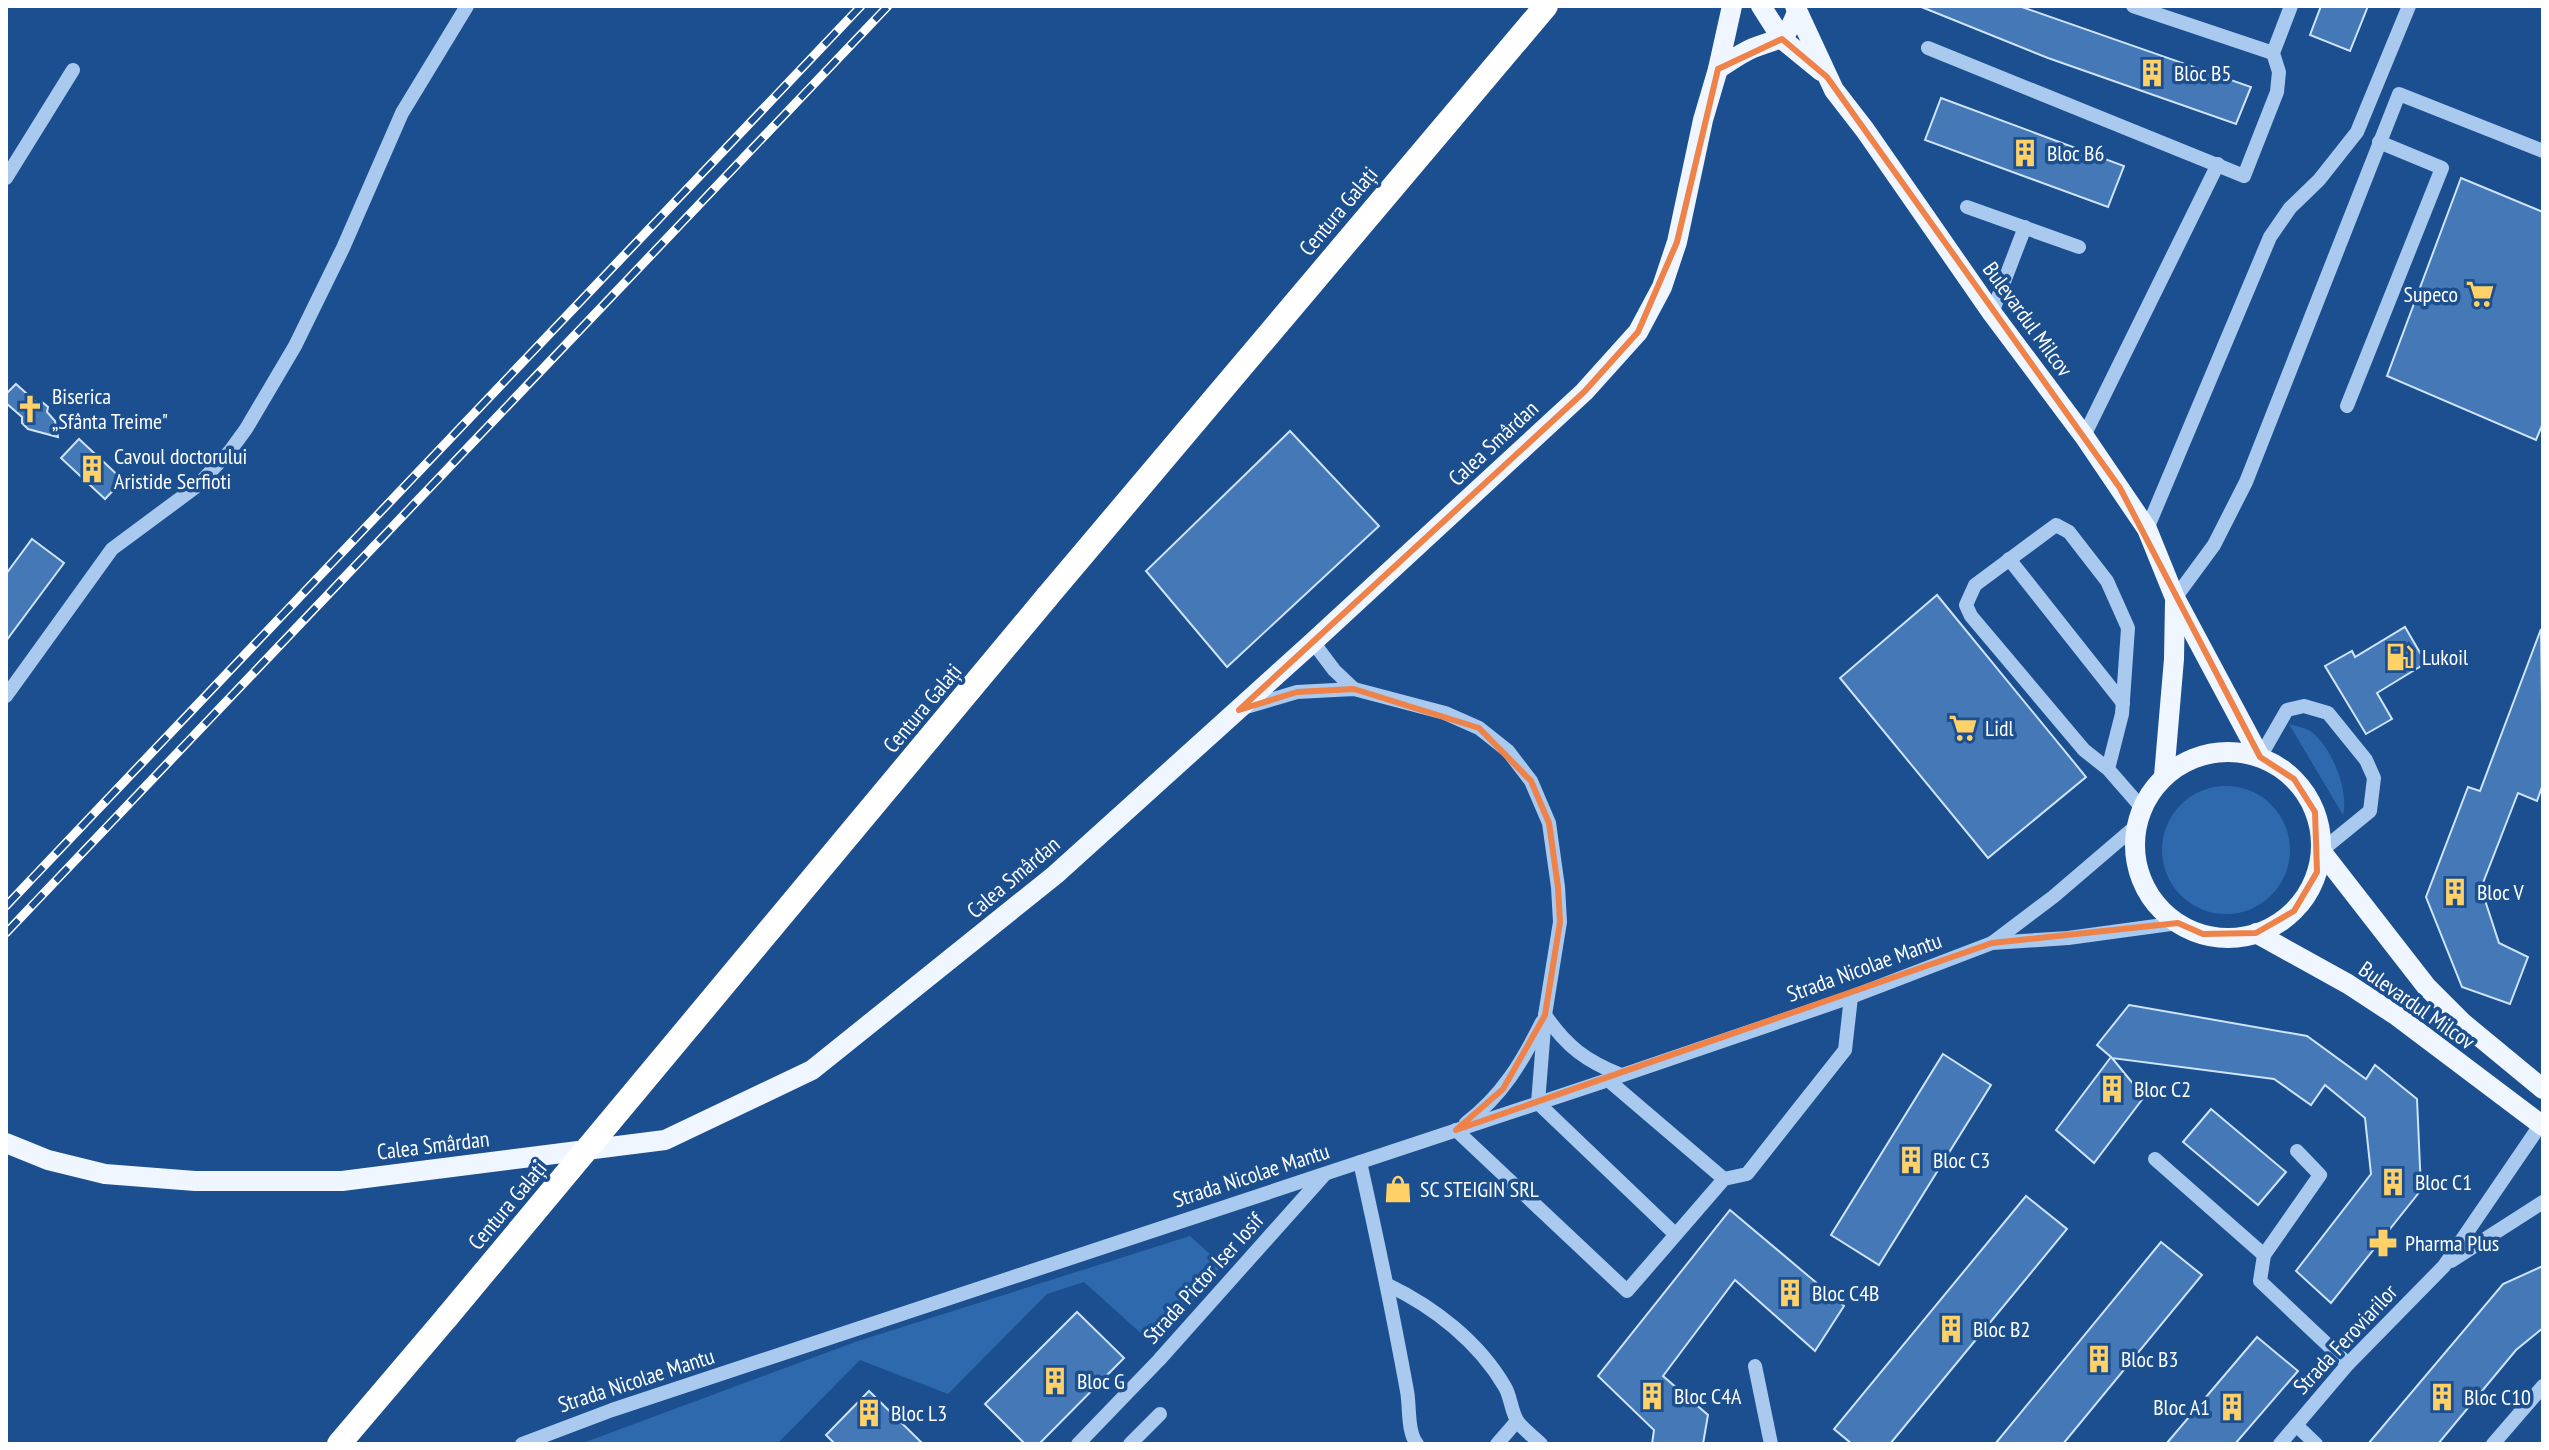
<svg xmlns="http://www.w3.org/2000/svg" width="2549" height="1450" font-family="'PT Sans Narrow',sans-serif">
  <rect width="100%" height="100%" fill="#1b4f8f"/>
  <g fill="#2e69ad">
    <path d="M 2289,724 C 2296,726 2307,728 2313,733 C 2332,749 2349,790 2343,815 Z"/>
    <circle cx="2226" cy="850" r="64"/>
    <polygon points="1190,1236 1222,1265 1155,1346 1084,1282 1047,1294 948,1394 860,1360 777,1444 580,1444 858,1341"/>
  </g>
  <g fill="#4478b7" stroke="#cfe3fa" stroke-width="2">
    <polygon points="1919,6 2019,6 2251,87 2236,124 2048,58"/>
    <polygon points="2321,6 2368,6 2350,51 2310,35"/>
    <polygon points="1941,98 2124,166 2108,207 1925,140"/>
    <polygon points="2461,178 2543,212 2543,423 2536,440 2387,376"/>
    <polygon points="16,384 36,402 42,402 48,407 47,412 55,421 58,437 28,429 22,423 22,417 6,403 6,394"/>
    <polygon points="1290,431 1379,526 1227,667 1146,571"/>
    <polygon points="79,439 123,480 105,499 61,458"/>
    <polygon points="32,539 64,563 6,641 6,574"/>
    <polygon points="1937,595 2086,777 1988,858 1840,678"/>
    <polygon points="2405,627 2426,663 2377,693 2392,719 2366,734 2325,666 2352,651 2355,657"/>
    <polygon points="2541,629 2543,784 2537,801 2518,793 2481,888 2499,943 2528,957 2510,1004 2462,987 2426,897 2468,787 2480,791"/>
    <polygon points="2129,1005 2307,1036 2366,1079 2375,1065 2417,1099 2421,1190 2331,1303 2296,1271 2371,1174 2365,1118 2325,1085 2311,1105 2274,1079 2112,1058 2144,1097 2094,1163 2056,1130 2111,1057 2097,1045"/>
    <polygon points="1943,1054 1991,1085 1879,1265 1831,1235"/>
    <polygon points="2211,1109 2286,1172 2258,1205 2183,1142"/>
    <polygon points="2026,1196 2067,1229 1890,1444 1852,1444 1834,1429"/>
    <polygon points="1730,1210 1844,1306 1815,1351 1735,1280 1663,1376 1708,1415 1703,1444 1652,1444 1654,1430 1598,1376"/>
    <polygon points="2161,1242 2202,1275 2063,1444 1995,1444"/>
    <polygon points="2543,1266 2543,1328 2516,1350 2438,1444 2368,1444 2503,1284"/>
    <polygon points="1077,1312 1124,1358 1039,1444 1025,1444 985,1404"/>
    <polygon points="2257,1337 2298,1371 2235,1444 2166,1444"/>
    <polygon points="869,1391 923,1444 835,1444 826,1435"/>
  </g>
  <g fill="none" stroke-linecap="round" stroke-linejoin="round">
    <g stroke="#a9c9ee" stroke-width="14">
      <polyline points="2133,6 2273,53"/>
      <polyline points="1928,48 2244,176 2277,92 2279,72 2273,53 2291,6"/>
      <polyline points="6,178 73,70"/>
      <polyline points="1967,207 2079,247"/>
      <polyline points="1992,313 2025,227"/>
      <polyline points="2347,406 2442,168 2379,142"/>
      <polyline points="2084,436 2218,164"/>
      <polyline points="2147,529 2270,237 2290,208 2319,180 2357,132 2409,6"/>
      <polyline points="2009,559 2123,703"/>
      <polyline points="2175,598 2214,545 2246,482 2399,94 2543,151"/>
      <polyline points="1313,642 1334,670 1354,689"/>
      <polyline points="6,696 112,549 197,486 230,451 246,429 295,346 343,248 402,113 467,6"/>
      <polyline points="1246,707 1297,692 1354,689 1445,713 1479,728 1508,751 1531,781 1549,823 1558,887 1560,922 1545,1015 1538,1103"/>
      <polyline points="2260,757 2287,710 2304,706 2328,713 2366,760 2374,778 2370,811 2321,851"/>
      <polyline points="2108,769 2122,714 2128,628 2107,581 2069,532 2056,525 1975,585 1966,605 1971,616 2084,750 2108,769 2142,808"/>
      <polyline points="1992,943 2053,897 2136,826"/>
      <path d="M 1545,1015 C 1567,1047 1586,1061 1621,1075"/>
      <polyline points="1608,1080 1724,1179"/>
      <polyline points="1538,1103 1675,1234"/>
      <path d="M 1466,1123 C 1502,1096 1522,1062 1542,1022"/>
      <polyline points="1456,1130 1627,1291 1724,1179 1747,1174 1845,1050 1851,997"/>
      <polyline points="2155,1159 2264,1255 2260,1281 2348,1364"/>
      <path d="M 1360,1162 C 1377,1238 1393,1314 1407,1391 C 1410,1406 1407,1432 1417,1444"/>
      <polyline points="2264,1255 2320,1175 2297,1151"/>
      <polyline points="2451,1261 2543,1202"/>
      <path d="M 1388,1285 C 1434,1307 1479,1342 1505,1387 C 1511,1397 1511,1412 1518,1422 C 1524,1430 1534,1437 1541,1444"/>
      <polyline points="1755,1366 1771,1444"/>
      <polyline points="2296,1425 2316,1444"/>
      <polyline points="522,1444 612,1410 1608,1080 1851,997 1992,943 2068,938 2178,923"/>
      <polyline points="1078,1444 1159,1360 1325,1174"/>
      <polyline points="1130,1444 1160,1414"/>
      <polyline points="1497,1444 1517,1421"/>
      <polyline points="2280,1444 2348,1364 2444,1266 2543,1121"/>
      <polyline points="2493,1444 2543,1386"/>
    </g>
    <g stroke="#f0f6ff" stroke-width="20">
      <polyline points="1761,6 1782,39 1821,71"/>
      <polyline points="1795,6 1834,90 1865,130 1992,313 2084,436 2147,529 2175,598 2260,757"/>
      <path d="M 1718,69 C 1729,62 1741,53 1753,48 C 1780,37 1785,43 1797,12"/>
      <circle cx="2228" cy="845" r="93"/>
      <polyline points="2164,776 2174,659 2175,602"/>
      <polyline points="2321,851 2426,986 2463,1023 2543,1089"/>
      <polyline points="2256,933 2348,984 2397,1016 2543,1126"/>
      <polyline points="6,1143 48,1160 105,1174 195,1181 342,1181 665,1140 812,1070 1055,875 1313,642 1584,392 1638,332 1662,287 1677,242 1703,120 1718,69 1732,6"/>
    </g>
    <g stroke="#fff" stroke-width="24">
      <polyline points="1047,597 1546,6"/>
      <polyline points="339,1444 447,1317"/>
    </g>
    <defs>
      <g id="rail">
        <polyline points="6,906 861,6"/>
        <polyline points="6,933 888,6"/>
      </g>
    </defs>
    <use href="#rail" stroke="#fff" stroke-width="9"/>
    <use href="#rail" stroke="#1b4f8f" stroke-width="6" stroke-dasharray="18" stroke-linecap="butt"/>
    <polyline stroke="#fff" stroke-width="24" points="447,1317 1047,597"/>
  </g>
  <path fill="none" stroke="#ee8249" stroke-width="6" stroke-linejoin="round" d="M 1782,39 L 1827,77 L 2120,488 L 2260,757 L 2294,779 L 2315,812 L 2317,872 L 2294,911 L 2256,933 L 2203,934 L 2178,923 L 1992,943 L 1456,1130 L 1503,1089 L 1545,1015 L 1560,922 L 1558,887 L 1549,823 L 1531,781 L 1479,728 L 1354,689 L 1297,692 L 1239,710 L 1584,392 L 1638,332 L 1677,242 L 1718,69 Z"/>
  <defs>
    <symbol id="building-bare" viewBox="-9 -9 18 18"><path d="M-4-6H4V6H1V3H-1V6H-4ZM-2.5-4.3h1.7v1.8h-1.7ZM.8-4.3h1.7v1.8H.8ZM-2.5-1h1.7V.8h-1.7ZM.8-1h1.7V.8H.8Z" fill="#ffd166" stroke="#1b4f8f" stroke-width="2.5" paint-order="stroke"/></symbol>
    <symbol id="supermarket-bare" viewBox="-9 -9 18 18"><path d="M-6-5.5h2.5l.6 2H6L4.5 2H-2.5L-4.4-4H-6ZM-1.5 3.2a1.3 1.3 0 1 0 .1 0ZM3 3.2a1.3 1.3 0 1 0 .1 0Z" fill="#ffd166" stroke="#1b4f8f" stroke-width="2.5" paint-order="stroke"/></symbol>
    <symbol id="church-bare" viewBox="-9 -9 18 18"><path d="M-1.2-6h2.4v3.5h3.3v2.4h-3.3V6h-2.4V-.1h-3.3v-2.4h3.3Z" fill="#ffd166" stroke="#1b4f8f" stroke-width="2.5" paint-order="stroke"/></symbol>
    <symbol id="fuel-bare" viewBox="-9 -9 18 18"><path d="M-5.5-6h7V0h2V4h1.3V-2.5L3-4.5l.8-.8L6-3V5H2.5V1h-1V6h-7ZM-4.2-4.7v3.2H.2V-4.7Z" fill="#ffd166" stroke="#1b4f8f" stroke-width="2.5" paint-order="stroke"/></symbol>
    <symbol id="shop-bare" viewBox="-9 -9 18 18"><path d="M-5-2.5h2.3a2.7 3.5 0 0 1 5.4 0H5L5.5 6h-11ZM-1.5-2.5h3a1.5 2.3 0 0 0-3 0Z" fill="#ffd166" stroke="#1b4f8f" stroke-width="2.5" paint-order="stroke"/></symbol>
    <symbol id="pharmacy-bare" viewBox="-9 -9 18 18"><path d="M-2-6h4v4h4v4h-4v4h-4v-4h-4v-4h4Z" fill="#ffd166" stroke="#1b4f8f" stroke-width="2.5" paint-order="stroke"/></symbol>
  </defs>
  <g fill-rule="evenodd">
    <use href="#building-bare" x="2132" y="53" width="40" height="40"/>
    <use href="#building-bare" x="2005" y="133" width="40" height="40"/>
    <use href="#supermarket-bare" x="2460" y="274" width="40" height="40"/>
    <use href="#church-bare" x="10" y="389" width="40" height="40"/>
    <use href="#building-bare" x="72" y="449" width="40" height="40"/>
    <use href="#fuel-bare" x="2380" y="637" width="40" height="40"/>
    <use href="#supermarket-bare" x="1943" y="708" width="40" height="40"/>
    <use href="#building-bare" x="2435" y="872" width="40" height="40"/>
    <use href="#building-bare" x="2092" y="1069" width="40" height="40"/>
    <use href="#building-bare" x="1891" y="1140" width="40" height="40"/>
    <use href="#building-bare" x="2373" y="1162" width="40" height="40"/>
    <use href="#shop-bare" x="1378" y="1169" width="40" height="40"/>
    <use href="#pharmacy-bare" x="2363" y="1223" width="40" height="40"/>
    <use href="#building-bare" x="1770" y="1273" width="40" height="40"/>
    <use href="#building-bare" x="1931" y="1309" width="40" height="40"/>
    <use href="#building-bare" x="2079" y="1339" width="40" height="40"/>
    <use href="#building-bare" x="1035" y="1361" width="40" height="40"/>
    <use href="#building-bare" x="1632" y="1376" width="40" height="40"/>
    <use href="#building-bare" x="2422" y="1377" width="40" height="40"/>
    <use href="#building-bare" x="2212" y="1387" width="40" height="40"/>
    <use href="#building-bare" x="849" y="1393" width="40" height="40"/>
  </g>
  <g text-anchor="middle" dominant-baseline="central" stroke-width="7" stroke-linejoin="round" paint-order="stroke">
    <g font-size="22" fill="#fff" stroke="#1b4f8f" text-anchor="start">
      <text x="2174" y="73">Bloc B5</text>
      <text x="2047" y="153">Bloc B6</text>
      <text x="2458" y="294" text-anchor="end">Supeco</text>
      <text x="52" y="396">Biserica<tspan x="52" dy="25">„Sfânta Treime"</tspan></text>
      <text x="114" y="456">Cavoul doctorului<tspan x="114" dy="25">Aristide Serfioti</tspan></text>
      <text x="2422" y="657">Lukoil</text>
      <text x="1985" y="728">Lidl</text>
      <text x="2477" y="892">Bloc V</text>
      <text x="2134" y="1089">Bloc C2</text>
      <text x="1933" y="1160">Bloc C3</text>
      <text x="2415" y="1182">Bloc C1</text>
      <text x="1420" y="1189">SC STEIGIN SRL</text>
      <text x="2405" y="1243">Pharma Plus</text>
      <text x="1812" y="1293">Bloc C4B</text>
      <text x="1973" y="1329">Bloc B2</text>
      <text x="2121" y="1359">Bloc B3</text>
      <text x="1077" y="1381">Bloc G</text>
      <text x="1674" y="1396">Bloc C4A</text>
      <text x="2464" y="1397">Bloc C10</text>
      <text x="2210" y="1407" text-anchor="end">Bloc A1</text>
      <text x="891" y="1413">Bloc L3</text>
    </g>
    <g font-size="22" fill="#fff" stroke="#1b4f8f">
      <text transform="translate(1338 211) rotate(-50)">Centura Galați</text>
      <text transform="translate(2028 319) rotate(54)">Bulevardul Milcov</text>
      <text transform="translate(1493 443) rotate(-43)">Calea Smârdan</text>
      <text transform="translate(922 708) rotate(-50)">Centura Galați</text>
      <text transform="translate(1013 877) rotate(-40)">Calea Smârdan</text>
      <text transform="translate(1864 967) rotate(-20)">Strada Nicolae Mantu</text>
      <text transform="translate(2417 1005) rotate(35)">Bulevardul Milcov</text>
      <text transform="translate(433 1145) rotate(-7)">Calea Smârdan</text>
      <text transform="translate(1251 1175) rotate(-18)">Strada Nicolae Mantu</text>
      <text transform="translate(507 1205) rotate(-50)">Centura Galați</text>
      <text transform="translate(1203 1278) rotate(-48)">Strada Pictor Iser Iosif</text>
      <text transform="translate(2345 1339) rotate(-47)">Strada Feroviarilor</text>
      <text transform="translate(636 1380) rotate(-18)">Strada Nicolae Mantu</text>
    </g>
  </g>
  <rect width="2549" height="1450" fill="none" stroke="#ffffff" stroke-width="16"/>
</svg>
